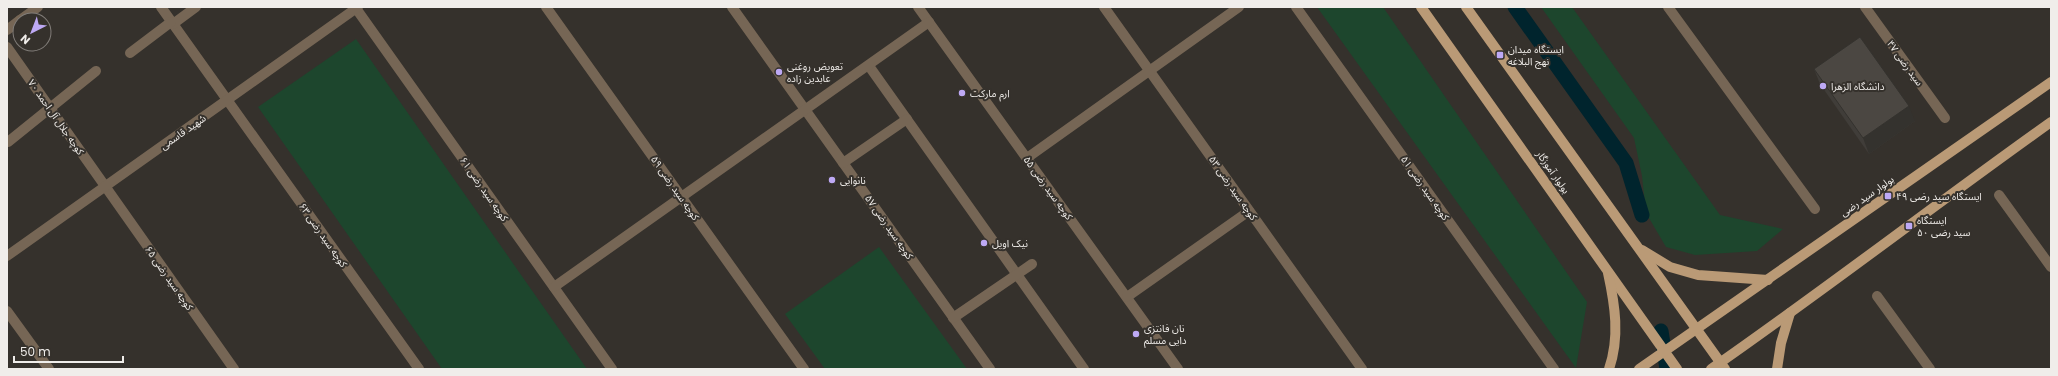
<svg xmlns="http://www.w3.org/2000/svg" width="2058" height="376" font-family="Poppins,'Noto Sans Arabic',sans-serif">
  <rect width="100%" height="100%" fill="#35312c"/>
  <g fill="#1d462d">
    <polygon points="1317,7 1383,7 1587,302 1576,368"/>
    <polygon points="1541,7 1572,7 1720,215 1783,229 1757,251 1695,255 1666,247 1646,213 1642,176 1634,138"/>
    <polygon points="356,39 587,369 442,369 258,107"/>
    <polygon points="879,247 967,369 825,369 785,314"/>
  </g>
  <g fill="none" stroke-linecap="round" stroke-linejoin="round">
    <g stroke="#00242d" stroke-width="15">
      <polyline points="1515,7 1626,163 1642,215"/>
      <polyline points="1661,331 1667,369"/>
    </g>
    <g stroke="#766655" stroke-width="10">
      <polyline points="161,7 419,369"/>
      <polyline points="355,7 612,369"/>
      <polyline points="546,7 804,369"/>
      <polyline points="732,7 990,369"/>
      <polyline points="918,7 1178,369"/>
      <polyline points="1104,7 1362,369"/>
      <polyline points="1296,7 1554,369"/>
      <polyline points="1668,7 1815,209"/>
      <polyline points="1865,7 1945,118"/>
      <polyline points="20,20 38,7"/>
      <polyline points="173,24 196,7"/>
      <polyline points="7,30 20,20"/>
      <polyline points="7,47 234,369"/>
      <polyline points="130,53 171,22"/>
      <polyline points="869,66 1084,369"/>
      <polyline points="8,142 96,71"/>
      <polyline points="1027,158 1239,7"/>
      <polyline points="843,163 907,119"/>
      <polyline points="1999,195 2051,267"/>
      <polyline points="7,256 358,7"/>
      <polyline points="554,287 929,22"/>
      <polyline points="1877,296 1930,369"/>
      <polyline points="1127,297 1249,211"/>
      <polyline points="7,311 49,369"/>
      <polyline points="953,318 1032,264"/>
    </g>
    <g stroke="#ba9a76" stroke-width="10">
      <polyline points="1421,7 1677,369"/>
      <polyline points="1466,7 1725,369"/>
      <polyline points="1642,250 1670,267 1698,275 1768,280"/>
      <path d="M 1608,273 C 1615,305 1620,337 1609,369"/>
      <polyline points="1639,369 2051,82"/>
      <path d="M 1711,369 C 1826,289 1937,203 2051,122"/>
      <polyline points="1777,369 1781,343 1790,313"/>
    </g>
  </g>
  <polygon fill="#403d39" points="1814,69 1915,121 1869,154 1820,84"/>
  <polygon fill="#34322e" points="1909,106 1915,121 1869,154 1863,138"/>
  <polygon fill="#4b4742" stroke="#34322e" points="1860,37 1909,106 1863,138 1814,69"/>
  <g fill="#bea9f5" stroke="#35312c" stroke-width="1.5">
    <rect x="1496" y="51" width="8" height="8" rx="2"/>
    <circle cx="779" cy="72" r="4"/>
    <circle cx="1823" cy="86" r="4"/>
    <circle cx="962" cy="93" r="4"/>
    <circle cx="832" cy="180" r="4"/>
    <rect x="1884" y="192" width="8" height="8" rx="2"/>
    <rect x="1905" y="222" width="8" height="8" rx="2"/>
    <circle cx="984" cy="243" r="4"/>
    <circle cx="1136" cy="334" r="4"/>
  </g>
  <g text-anchor="middle" dominant-baseline="central" stroke-width="4" stroke-linejoin="round" paint-order="stroke">
    <g font-size="10" fill="#f0edea" stroke="#35312c" text-anchor="start">
      <text x="1508" y="49">ایستگاه میدان<tspan x="1508" dy="12">نهج البلاغه</tspan></text>
      <text x="787" y="66">تعویض روغنی<tspan x="787" dy="12">عابدین زاده</tspan></text>
      <text x="1831" y="86">دانشگاه الزهرا</text>
      <text x="970" y="93">ارم مارکت</text>
      <text x="840" y="180">نانوایی</text>
      <text x="1896" y="196">ایستگاه سید رضی ۴۹</text>
      <text x="1917" y="220">ایستگاه<tspan x="1917" dy="12">سید رضی ۵۰</tspan></text>
      <text x="992" y="243">نیک اویل</text>
      <text x="1144" y="328">نان فانتزی<tspan x="1144" dy="12">دایی مسلم</tspan></text>
    </g>
    <g font-size="10" fill="#f0edea" stroke="#35312c">
      <text transform="translate(1905 63) rotate(54)">سید رضی ۴۷</text>
      <text transform="translate(56 117) rotate(55)">کوچه جلال آل احمد ۷۰</text>
      <text transform="translate(183 132) rotate(-35)">شهید قاسمی</text>
      <text transform="translate(1553 172) rotate(55)">بولوار آموزگار</text>
      <text transform="translate(675 188) rotate(55)">کوچه سید رضی ۵۹</text>
      <text transform="translate(1048 188) rotate(54)">کوچه سید رضی ۵۵</text>
      <text transform="translate(1233 188) rotate(55)">کوچه سید رضی ۵۳</text>
      <text transform="translate(1425 188) rotate(55)">کوچه سید رضی ۵۱</text>
      <text transform="translate(484 189) rotate(55)">کوچه سید رضی ۶۱</text>
      <text transform="translate(1867 196) rotate(-35)">بولوار سید رضی</text>
      <text transform="translate(889 227) rotate(55)">کوچه سید رضی ۵۷</text>
      <text transform="translate(323 235) rotate(55)">کوچه سید رضی ۶۳</text>
      <text transform="translate(169 278) rotate(55)">کوچه سید رضی ۶۵</text>
    </g>
  </g>
  <rect width="2058" height="376" fill="none" stroke="#f0edea" stroke-width="16"/>
  <g transform="translate(32 32) rotate(222)"><circle r="19" fill="#35312c" stroke="#807c78"/>
  <path d="M0-3L7 15L0 10L-7 15Z" fill="#bea9f5"/>
  <text y="-6" font-size="11" font-weight="bold" text-anchor="middle" fill="#f0edea">N</text>
  </g>
  <path d="M14 356v6h109v-6" fill="none" stroke="#f0edea" stroke-width="2"/>
  <text x="20" y="356" font-size="12" fill="#f0edea" stroke="#35312c" stroke-width="3" paint-order="stroke">50 m</text>
</svg>
